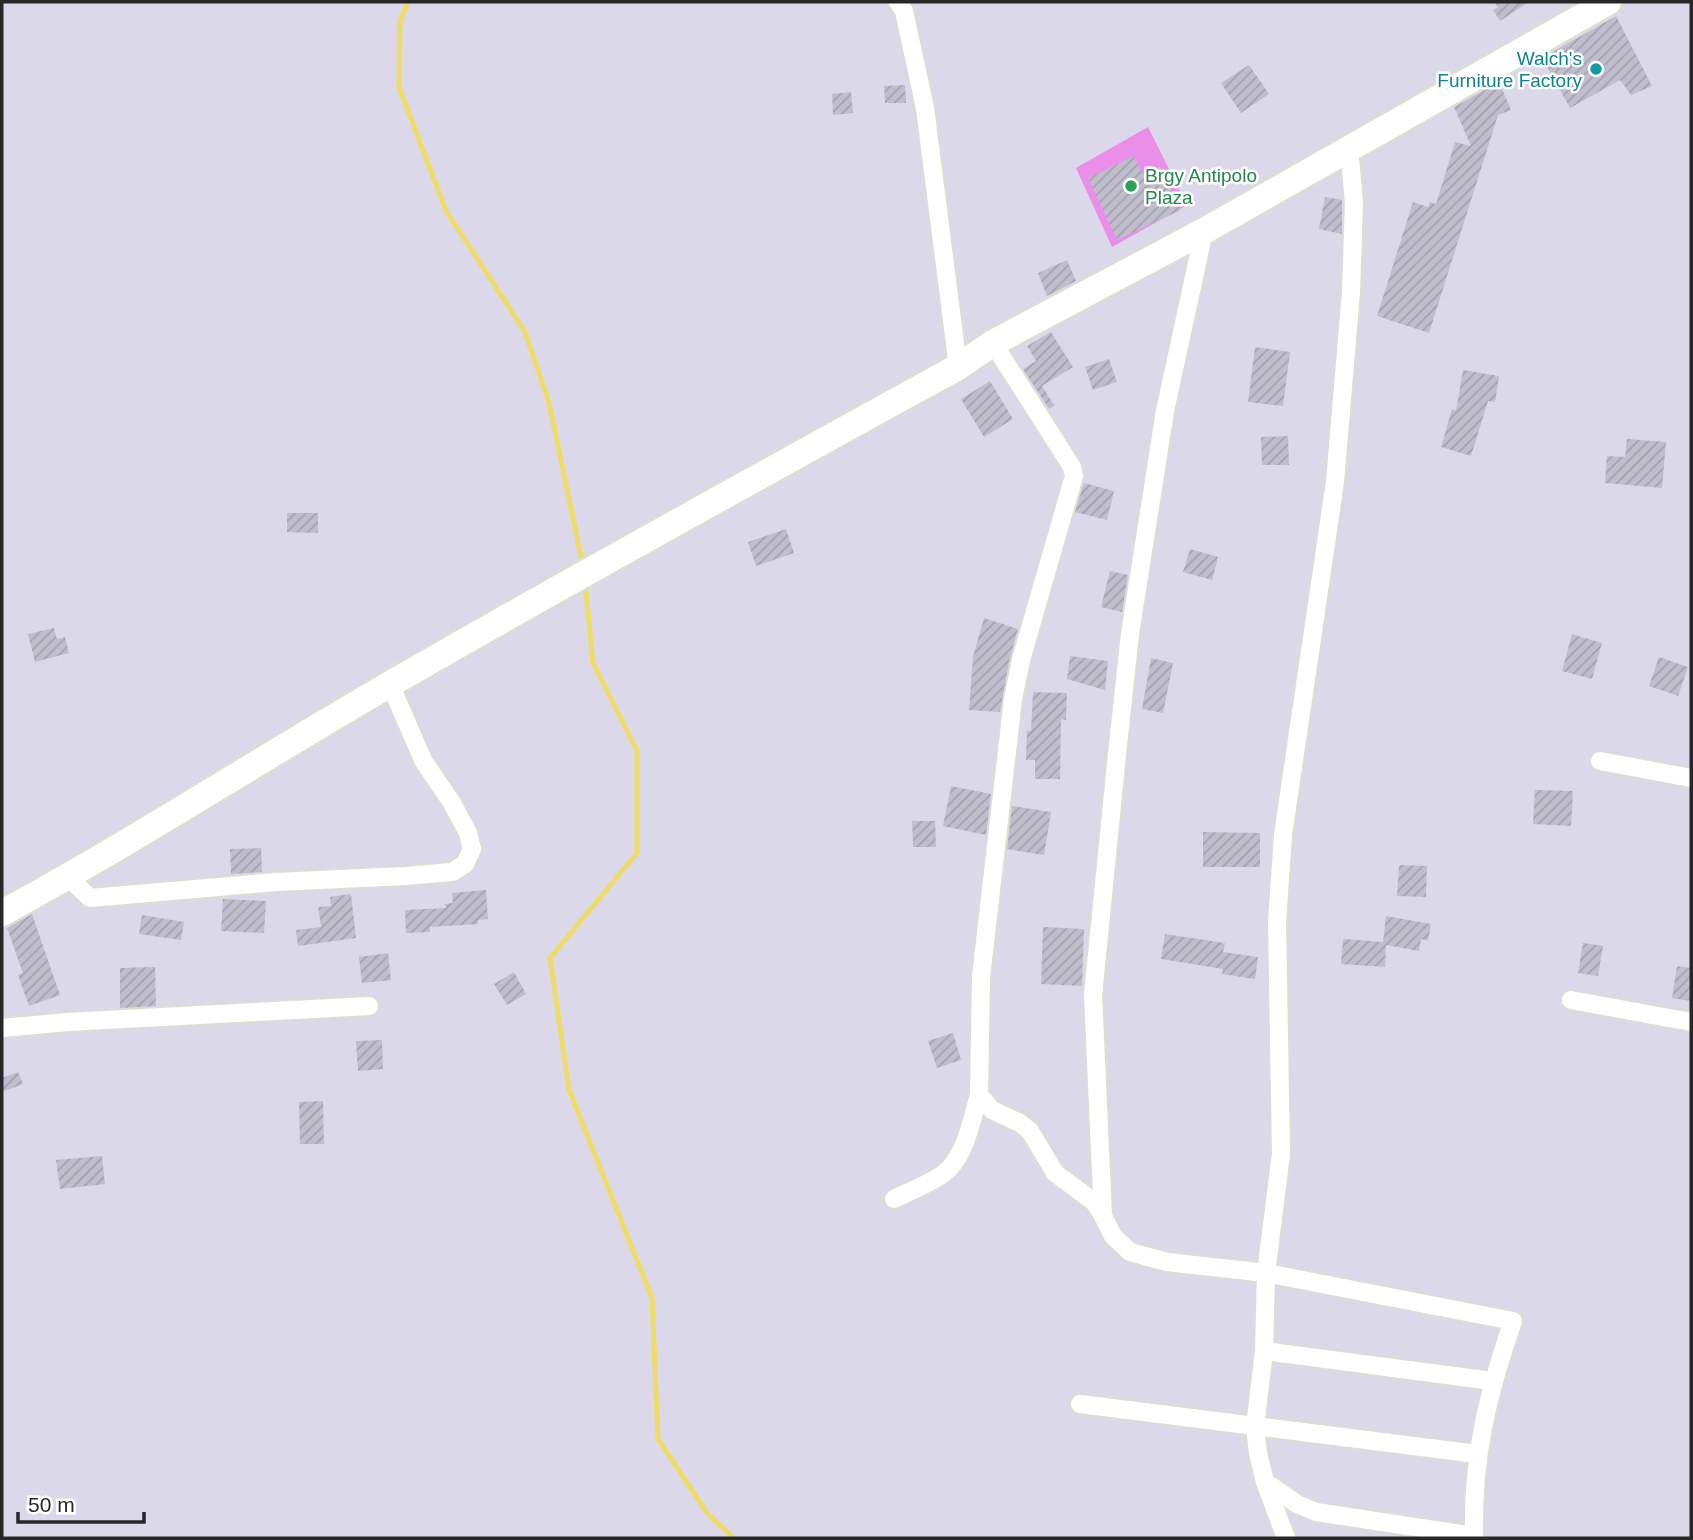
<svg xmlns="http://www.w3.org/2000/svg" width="1693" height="1540" font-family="Arial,sans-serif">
  <defs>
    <pattern id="building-hatch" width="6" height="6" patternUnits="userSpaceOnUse" patternTransform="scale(1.75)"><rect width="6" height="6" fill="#c0bdcc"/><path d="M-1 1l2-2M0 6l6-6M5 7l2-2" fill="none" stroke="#a5a2af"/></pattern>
  </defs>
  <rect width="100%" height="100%" fill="#dbd8ea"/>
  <polygon fill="#ea8eea" points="1148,127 1187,205 1112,247 1076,168"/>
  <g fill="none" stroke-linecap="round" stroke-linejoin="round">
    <g stroke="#efdb68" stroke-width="5">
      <polyline points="408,2 400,22 399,87 446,211 525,332 549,403 583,566"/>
      <polyline points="585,583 593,663 637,751 637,853 550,958 569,1090 652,1298 658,1439 707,1513 733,1538"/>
    </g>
  </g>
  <g fill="url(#building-hatch)">
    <polygon points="1494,2 1529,2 1500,21 1493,10 1498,7"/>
    <polygon points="1616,16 1652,86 1631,95 1620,80 1570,108 1542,58"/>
    <polygon points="1249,65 1269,94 1241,113 1221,83"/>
    <polygon points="1499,82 1511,110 1498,115 1429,333 1377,316 1413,202 1428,207 1430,202 1436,204 1455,142 1471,146 1454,107"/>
    <polygon points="905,85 906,103 885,103 884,86"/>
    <polygon points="851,92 853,113 833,115 832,94"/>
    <polygon points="1134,156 1142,174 1160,166 1181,210 1117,240 1088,178"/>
    <polygon points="1325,197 1342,200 1342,234 1319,229"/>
    <polygon points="1067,260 1076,281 1047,296 1038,273"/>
    <polygon points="1051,332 1073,367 1042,386 1054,405 1049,409 1023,369 1036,361 1027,346"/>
    <polygon points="1255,347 1290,352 1283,406 1248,402"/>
    <polygon points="1109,359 1117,382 1093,390 1085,367"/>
    <polygon points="1463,370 1499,376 1495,402 1488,401 1471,456 1441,447 1452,409 1456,411"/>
    <polygon points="990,381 1013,419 984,437 961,399"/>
    <polygon points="1288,436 1289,465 1262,465 1261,437"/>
    <polygon points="1627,439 1666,442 1662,488 1605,483 1607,456 1625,457"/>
    <polygon points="1084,483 1114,491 1107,520 1075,512"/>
    <polygon points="287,513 318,513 318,533 287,532"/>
    <polygon points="786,529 794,553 756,566 748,542"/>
    <polygon points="1190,549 1218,557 1212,580 1183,572"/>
    <polygon points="1110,571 1128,575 1122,612 1101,607"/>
    <polygon points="984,618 1018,629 1009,662 1000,712 969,710 973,657"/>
    <polygon points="54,628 57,639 65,637 69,653 35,662 28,634"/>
    <polygon points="1572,634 1602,643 1592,679 1562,671"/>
    <polygon points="1070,656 1108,661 1105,690 1067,679"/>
    <polygon points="1659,657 1688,667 1678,696 1649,686"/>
    <polygon points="1151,658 1173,663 1163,713 1142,709"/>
    <polygon points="1033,692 1067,693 1066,720 1061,719 1060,779 1035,779 1035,760 1026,760 1027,731 1031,731"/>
    <polygon points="951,786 991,794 986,835 943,826"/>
    <polygon points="1535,790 1573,791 1571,826 1533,824"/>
    <polygon points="1012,806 1051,812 1044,855 1007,849"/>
    <polygon points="912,821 935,821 936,847 913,847"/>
    <polygon points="1203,832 1260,833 1260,867 1203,867"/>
    <polygon points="261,848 262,872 231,874 230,849"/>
    <polygon points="1399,865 1427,866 1426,897 1397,896"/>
    <polygon points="486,890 488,919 478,920 478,924 430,927 430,932 406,933 405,910 446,908 445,904 453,903 452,893"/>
    <polygon points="351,894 356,938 298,946 296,930 321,927 318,907 331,906 330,897"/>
    <polygon points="223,899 266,901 264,933 221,931"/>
    <polygon points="32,914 60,995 29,1006 18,975 23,973 7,928"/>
    <polygon points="142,915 184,922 181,940 139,934"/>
    <polygon points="1386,916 1431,924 1428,941 1421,939 1419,951 1386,945 1385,967 1341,964 1343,939 1383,942"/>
    <polygon points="1043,927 1084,929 1082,986 1041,984"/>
    <polygon points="1165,934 1225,943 1223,952 1258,957 1255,979 1222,974 1223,969 1161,959"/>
    <polygon points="1583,943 1603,946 1598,976 1578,973"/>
    <polygon points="388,953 391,980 362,983 359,957"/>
    <polygon points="1677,966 1691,968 1691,1001 1672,998"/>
    <polygon points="155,967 156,1006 120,1008 120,968"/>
    <polygon points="514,972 526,994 507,1005 494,984"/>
    <polygon points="953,1033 961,1060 937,1068 928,1041"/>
    <polygon points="382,1040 383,1069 358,1071 356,1041"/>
    <polygon points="18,1072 23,1084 2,1092 2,1078"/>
    <polygon points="323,1101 324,1144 300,1144 299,1102"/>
    <polygon points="102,1156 105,1184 60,1189 56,1160"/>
  </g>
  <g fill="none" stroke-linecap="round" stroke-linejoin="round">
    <defs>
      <g id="minor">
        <polyline points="898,2 904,11 925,108 958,367"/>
        <path d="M 1204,231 L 1165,411 L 1130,634 L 1117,754 L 1093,995 L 1103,1216 L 1113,1236 L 1130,1252 L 1167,1262 L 1266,1273 L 1513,1321 C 1487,1396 1472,1458 1474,1538"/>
        <polyline points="1600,761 1691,778"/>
        <polyline points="68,877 90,898 276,882 405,876 452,872 465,864 472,849 468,833 452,803 424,762 390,684"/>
        <polyline points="1571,1000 1691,1022"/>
        <polyline points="2,1028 68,1022 369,1006"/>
        <polyline points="979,1095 981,977 1013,699 1021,660 1074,476 1072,467 993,343"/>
        <path d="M 894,1199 C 910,1191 929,1184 943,1174 C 966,1157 971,1121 979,1095 L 992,1110 L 1020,1123 L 1030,1131 L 1055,1173 L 1094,1202 L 1103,1216"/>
        <polyline points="1264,1351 1492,1381"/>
        <polyline points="1080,1404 1477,1454"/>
        <polyline points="1265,1482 1297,1504 1316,1512 1474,1536"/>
        <polyline points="1286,1538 1265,1482 1258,1453 1255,1427 1264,1351 1266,1273 1281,1154 1277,922 1283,835 1335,482 1351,292 1354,203 1349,148"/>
      </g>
      <path id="secondary" d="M 2,913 C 135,841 262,758 392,683 C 579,575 769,471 958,367 L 993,343 L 1204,231 L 1608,2"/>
    </defs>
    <use href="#minor" stroke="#d9e1cd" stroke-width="21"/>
    <use href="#secondary" stroke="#d9e1cd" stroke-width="30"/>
    <use href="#minor" stroke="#fff" stroke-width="18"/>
    <use href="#secondary" stroke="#fff" stroke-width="26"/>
  </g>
  <circle fill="#0f9aa8" stroke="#fff" stroke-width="2.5" cx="1596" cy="69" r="7"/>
  <circle fill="#2e9e5b" stroke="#fff" stroke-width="2.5" cx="1131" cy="186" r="7"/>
  <g text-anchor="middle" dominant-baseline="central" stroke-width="5" stroke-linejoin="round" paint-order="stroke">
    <g font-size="19" fill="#0d838f" stroke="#fff" text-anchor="end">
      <text x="1582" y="58">Walch's<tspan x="1582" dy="22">Furniture Factory</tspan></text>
    </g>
    <g font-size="19" fill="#27864d" stroke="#fff" text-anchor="start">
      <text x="1145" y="175">Brgy Antipolo<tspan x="1145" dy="22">Plaza</tspan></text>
    </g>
  </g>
  <rect width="1693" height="1540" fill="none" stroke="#272727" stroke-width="7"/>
  <path d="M18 1512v10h126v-10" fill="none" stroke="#272727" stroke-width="3.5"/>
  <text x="28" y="1512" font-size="21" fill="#272727" stroke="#ffffff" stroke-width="5" paint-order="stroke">50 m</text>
</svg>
